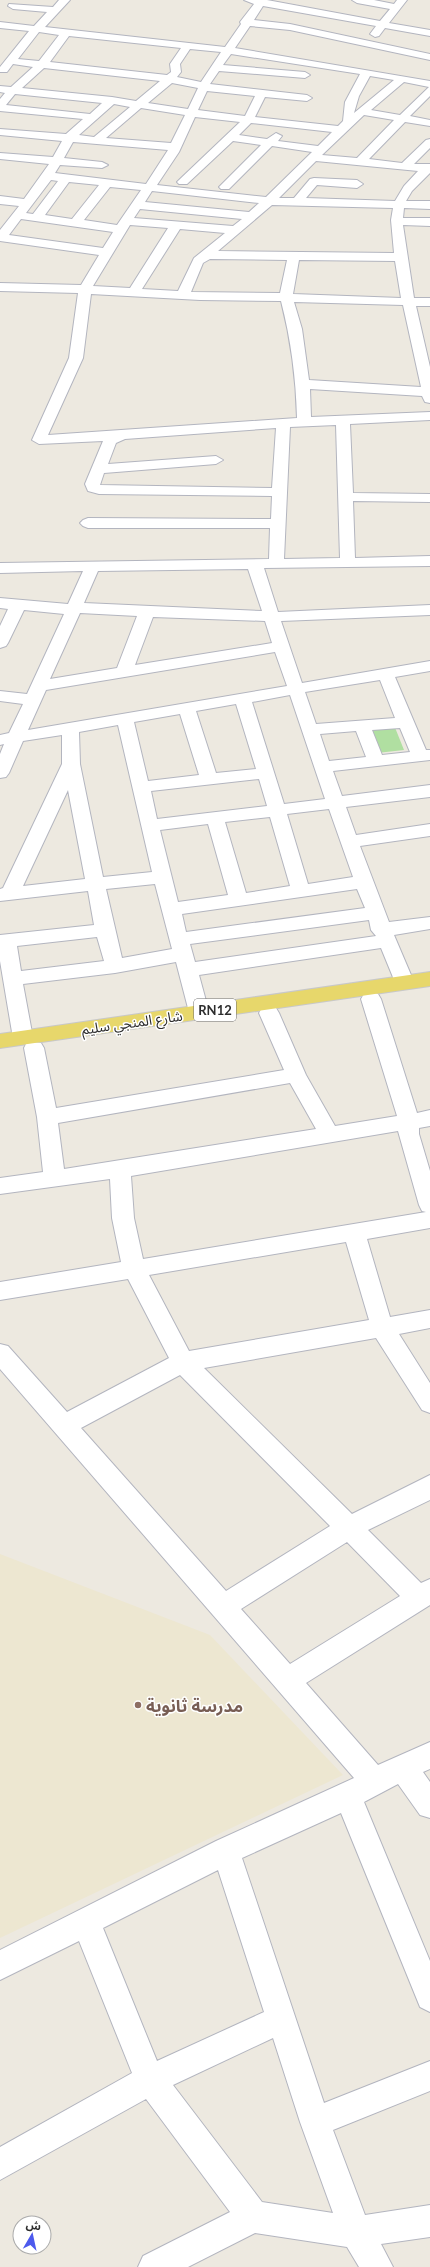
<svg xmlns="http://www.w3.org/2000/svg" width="430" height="2267" font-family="Lato,'Noto Sans Arabic',sans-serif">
  <rect width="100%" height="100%" fill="#ede9e0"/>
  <polygon fill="#ede7d1" points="0,1554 210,1635 343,1775 0,1938"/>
  <polygon fill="#b0dfa1" points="394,725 404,750 377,753 367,728"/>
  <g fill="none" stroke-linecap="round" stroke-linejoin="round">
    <defs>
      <path id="minor" d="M 59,0 L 70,0 L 45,27 L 225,47 L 241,24 L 240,22 L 254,4 L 244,0 L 267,0 L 380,21 L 390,9 L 357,3 L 352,0 L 374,0 L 394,4 L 397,0 L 407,0 L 389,23 L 430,30 L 430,36 L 385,28 L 379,36 L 375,37 L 370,34 L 376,26 L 263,6 L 254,20 L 290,24 L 430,54 L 430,60 L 290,30 L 250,26 L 235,48 L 430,81 L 430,96 L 410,116 L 430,120 L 430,126 L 405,122 L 369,159 L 402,163 L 426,140 L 430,139 L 430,148 L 414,164 L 430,164 L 430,173 L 412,191 L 406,201 L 430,201 L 430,209 L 404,208 L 403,218 L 430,218 L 430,226 L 403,225 L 414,298 L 430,298 L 430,306 L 416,306 L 430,367 L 430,403 L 425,402 L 422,396 L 310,389 L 311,417 L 430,412 L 430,420 L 350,424 L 353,493 L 430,494 L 430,502 L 353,501 L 355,558 L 430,556 L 430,566 L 264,568 L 278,612 L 430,605 L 430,615 L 281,621 L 302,683 L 430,661 L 430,671 L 395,677 L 426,750 L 430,750 L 430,760 L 333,771 L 342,796 L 430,785 L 430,797 L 346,807 L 356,835 L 430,824 L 430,836 L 360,846 L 389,922 L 430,917 L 430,929 L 394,935 L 414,982 L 411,987 L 404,989 L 397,987 L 381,948 L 199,975 L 209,1012 L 206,1017 L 199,1019 L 192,1017 L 189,1012 L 176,962 L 115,973 L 23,984 L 33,1038 L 31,1042 L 41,1043 L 44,1048 L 56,1108 L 284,1070 L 259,1013 L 262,1008 L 269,1006 L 276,1008 L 279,1013 L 306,1075 L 335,1126 L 397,1116 L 361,999 L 364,994 L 371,992 L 378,994 L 381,999 L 417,1113 L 430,1110 L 430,1126 L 419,1128 L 419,1134 L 430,1171 L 430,1228 L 367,1239 L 390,1317 L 430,1310 L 430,1328 L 399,1334 L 430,1383 L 430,1413 L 422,1410 L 376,1338 L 204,1368 L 352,1514 L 430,1475 L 430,1500 L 368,1530 L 421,1583 L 430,1579 L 430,1605 L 306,1683 L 378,1765 L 430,1742 L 430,1769 L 423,1772 L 430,1782 L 430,1818 L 420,1815 L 398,1784 L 364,1802 L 430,1961 L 430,2012 L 420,2007 L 341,1813 L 242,1858 L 324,2103 L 430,2061 L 430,2091 L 333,2130 L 365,2215 L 430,2205 L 430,2237 L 381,2244 L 393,2267 L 359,2267 L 347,2247 L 255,2233 L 188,2267 L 138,2267 L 143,2256 L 230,2212 L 146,2099 L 0,2180 L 0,2147 L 132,2073 L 79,1941 L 0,1980 L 0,1950 L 216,1841 L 354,1778 L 0,1369 L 0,1344 L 8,1346 L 67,1412 L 169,1358 L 128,1279 L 0,1300 L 0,1282 L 121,1262 L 112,1218 L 110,1179 L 0,1194 L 0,1178 L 43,1172 L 37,1117 L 24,1048 L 26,1044 L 16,1043 L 13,1038 L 0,961 L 0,935 L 94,925 L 88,891 L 0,901 L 0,889 L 3,888 L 62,764 L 62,735 L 23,741 L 9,773 L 6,777 L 0,778 L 0,754 L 4,744 L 0,745 L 0,735 L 9,733 L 23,704 L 0,701 L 0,691 L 27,694 L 64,614 L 24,610 L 8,643 L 6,646 L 0,648 L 0,626 L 8,609 L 0,608 L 0,598 L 68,604 L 83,571 L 0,573 L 0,563 L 269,559 L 270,528 L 88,528 L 83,526 L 80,523 L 83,520 L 88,518 L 271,519 L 272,496 L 99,494 L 88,491 L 85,484 L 103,441 L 39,444 L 32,440 L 69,358 L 78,293 L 0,291 L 0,283 L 81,285 L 99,255 L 0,241 L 0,230 L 19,206 L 0,204 L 0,196 L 24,199 L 49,164 L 0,159 L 0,153 L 53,157 L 62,141 L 0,135 L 0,129 L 66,134 L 83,119 L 0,111 L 0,99 L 5,93 L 0,92 L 0,86 L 11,87 L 33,67 L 13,64 L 7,72 L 0,72 L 0,67 L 29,31 L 0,28 L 0,22 L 34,26 L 47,12 L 13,9 L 8,6 L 9,4 L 53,7 ZM 39,32 L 59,35 L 39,61 L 18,59 ZM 69,36 L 181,48 L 170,64 L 171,72 L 167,75 L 50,62 ZM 190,49 L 221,52 L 201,82 L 177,77 L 181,72 L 180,64 ZM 231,54 L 360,74 L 345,102 L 343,121 L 338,126 L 255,117 L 265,97 L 307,101 L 312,98 L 307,95 L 210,84 L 219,71 L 305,78 L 310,75 L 305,72 L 223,65 ZM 44,68 L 160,81 L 136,101 L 112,97 L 22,88 ZM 370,76 L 394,80 L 354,113 L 359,96 ZM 404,82 L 429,87 L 400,115 L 371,110 ZM 172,83 L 198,88 L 188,109 L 148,103 ZM 207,91 L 255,96 L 245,116 L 198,110 ZM 15,94 L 102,103 L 90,114 L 6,105 ZM 114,104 L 130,107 L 94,137 L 79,135 ZM 141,108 L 185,115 L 171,143 L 106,138 ZM 364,115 L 394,120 L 357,158 L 322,155 ZM 195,117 L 240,122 L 179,180 L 177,182 L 179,184 L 187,184 L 233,141 L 261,145 L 219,187 L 221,189 L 229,189 L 272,146 L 312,152 L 266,197 L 157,185 L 179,152 ZM 251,123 L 332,132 L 318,146 L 278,141 L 282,136 L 276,133 L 267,139 L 239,135 ZM 73,142 L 168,150 L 146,184 L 55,173 L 60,165 L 102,168 L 108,165 L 102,162 L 64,158 ZM 316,161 L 418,171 L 404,186 L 395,201 L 306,198 L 317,185 L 357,188 L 363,184 L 357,180 L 314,178 L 310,179 L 294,198 L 279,198 ZM 51,180 L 58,181 L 33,214 L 26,213 ZM 69,182 L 99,185 L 72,219 L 45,215 ZM 110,187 L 141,190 L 117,225 L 84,220 ZM 152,191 L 259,203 L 249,212 L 145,202 ZM 272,205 L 393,208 L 391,220 L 394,253 L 218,251 ZM 140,209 L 242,219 L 233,226 L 134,218 ZM 21,219 L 113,232 L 103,248 L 9,235 ZM 130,225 L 168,228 L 130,288 L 93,286 ZM 180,229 L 225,233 L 194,258 L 178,291 L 142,289 ZM 210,259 L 287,260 L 280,293 L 191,292 L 203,263 ZM 299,260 L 395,261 L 401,298 L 293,294 ZM 91,294 L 200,300 L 281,301 C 291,340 296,378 297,418 L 48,435 L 83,358 ZM 294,302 L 403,305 L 421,387 L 309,380 L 302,329 ZM 336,425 L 340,558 L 284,559 L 290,427 ZM 276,428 L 272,488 L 100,485 L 104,473 L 216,464 L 223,460 L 216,456 L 108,464 L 116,443 L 125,439 ZM 248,569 L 262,611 L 84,603 L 98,571 ZM 80,613 L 137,616 L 117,668 L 50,679 ZM 153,617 L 265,621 L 272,643 L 135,665 ZM 275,652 L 287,686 L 28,730 L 46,690 ZM 380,680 L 395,718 L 316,724 L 305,692 ZM 290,695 L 325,799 L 284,804 L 252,702 ZM 236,704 L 256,769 L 216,773 L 196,711 ZM 180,714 L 199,775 L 148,781 L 134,722 ZM 118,725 L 152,872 L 103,877 L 80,764 L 79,732 ZM 400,728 L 410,752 L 382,755 L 372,730 ZM 356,731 L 366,757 L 329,761 L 320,734 ZM 259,779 L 267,806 L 157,819 L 151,791 ZM 68,790 L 85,879 L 23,886 ZM 329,809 L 353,877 L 308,884 L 287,814 ZM 270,817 L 290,886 L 246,893 L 225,822 ZM 208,824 L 228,895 L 178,902 L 160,830 ZM 155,884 L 172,949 L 122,958 L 106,889 ZM 357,889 L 365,908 L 186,932 L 182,914 ZM 369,920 L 371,930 L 376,936 L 195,962 L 190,944 ZM 97,937 L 104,961 L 21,971 L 17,946 ZM 290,1083 L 316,1129 L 64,1169 L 58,1123 ZM 398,1131 L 419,1205 L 422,1211 L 426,1212 L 143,1259 L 134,1218 L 131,1176 ZM 346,1242 L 369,1320 L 189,1351 L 149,1275 ZM 180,1375 L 330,1526 L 226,1591 L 81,1428 ZM 347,1542 L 400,1596 L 290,1664 L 241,1609 ZM 218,1870 L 264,2012 L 157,2061 L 103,1928 ZM 273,2038 L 300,2122 L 333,2213 L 262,2202 L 173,2085 Z"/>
      <polygon id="major" points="430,972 430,986 0,1048 0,1034"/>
    </defs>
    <use href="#minor" stroke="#b3b5bf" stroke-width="2"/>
    <use href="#major" stroke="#c8c8c8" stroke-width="2"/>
    <use href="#minor" fill="#fff" fill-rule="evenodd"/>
    <use href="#major" fill="#e7d76b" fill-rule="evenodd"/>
  </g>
  <circle fill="#8d6e63" stroke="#fff" stroke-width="1.5" cx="138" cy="1705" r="4"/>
  <g text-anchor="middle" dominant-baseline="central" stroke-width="3" stroke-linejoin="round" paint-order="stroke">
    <rect fill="#fff" stroke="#6c6c6c" stroke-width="1" x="194" y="999" width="42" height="22" rx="3"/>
    <g font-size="13" font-weight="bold" fill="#2d2d2d">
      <text x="215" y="1010">RN12</text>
    </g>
    <g font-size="14" fill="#2d2d2d" stroke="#fff">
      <text transform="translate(132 1022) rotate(-8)">شارع المنجي سليم</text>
    </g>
    <g font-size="17" font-weight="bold" fill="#785e54" stroke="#fff" text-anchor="start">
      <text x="146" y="1705">مدرسة ثانوية</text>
    </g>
  </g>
  <g transform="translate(32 2235) rotate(9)"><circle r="19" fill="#ffffff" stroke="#ababab"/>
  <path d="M0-3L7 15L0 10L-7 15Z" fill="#4d5aed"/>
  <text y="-6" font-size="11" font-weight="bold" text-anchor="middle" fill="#2d2d2d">ش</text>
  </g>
</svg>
